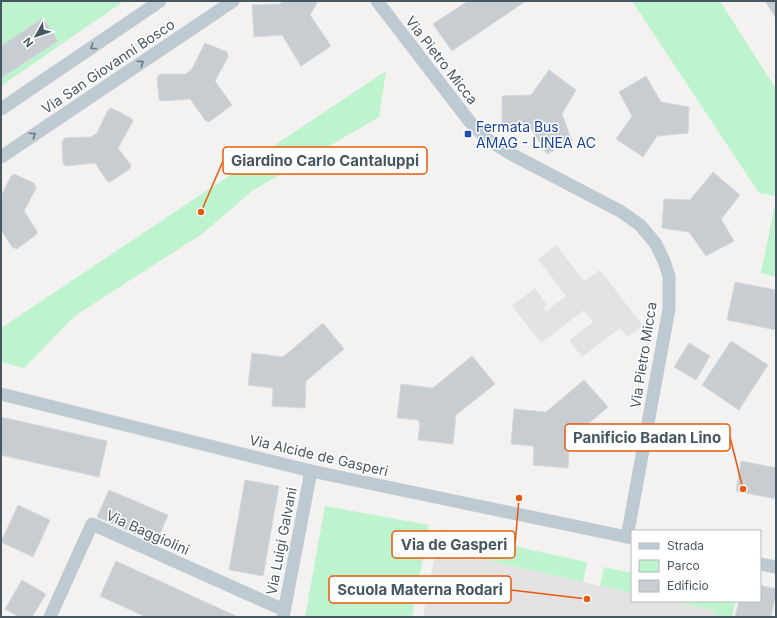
<svg xmlns="http://www.w3.org/2000/svg" width="777" height="618" font-family="Inter,sans-serif">
  <rect width="100%" height="100%" fill="#f4f1f1"/>
  <g fill="#e5e2e4">
    <polygon points="556,245 584,281 600,270 643,326 627,337 620,328 582,357 569,340 593,322 584,310 541,343 512,306 535,288 547,305 544,308 546,311 566,296 538,259"/>
    <polygon points="436,549 632,593 632,601 671,601 716,611 715,617 423,617"/>
  </g>
  <g fill="#bdf4cd">
    <polygon points="1,1 124,1 1,86"/>
    <polygon points="632,1 720,1 776,89 776,196 759,193"/>
    <polygon points="386,71 379,117 252,191 202,234 76,315 24,368 1,362 1,328"/>
    <polygon points="776,200 776,277 761,273"/>
    <polygon points="325,506 429,525 412,617 305,617"/>
    <polygon points="440,530 587,562 583,582 436,549"/>
    <polygon points="604,567 632,573 632,593 600,586"/>
    <polygon points="671,601 736,601 732,617 715,617 716,611"/>
  </g>
  <g fill="#c8cdd2" stroke="#d5d8dd">
    <polygon points="283,1 318,1 310,15 331,46 301,66 282,35 254,37 252,5 280,4"/>
    <polygon points="468,1 526,1 452,51 433,24"/>
    <polygon points="765,1 776,1 776,18"/>
    <polygon points="43,18 58,41 1,78 1,46"/>
    <polygon points="205,43 227,52 228,57 215,81 232,105 209,122 205,120 190,99 161,101 159,99 157,78 160,74 186,74 192,69"/>
    <polygon points="549,70 576,90 562,114 572,141 547,154 530,127 502,125 502,96 531,95"/>
    <polygon points="646,76 661,102 689,107 688,133 657,136 643,157 616,139 632,116 619,92"/>
    <polygon points="111,108 131,118 133,121 118,148 131,165 130,169 110,182 107,181 95,163 66,166 63,163 62,142 65,138 91,137 97,133 108,110"/>
    <polygon points="713,172 740,195 721,219 734,241 706,256 689,232 662,228 664,199 690,200"/>
    <polygon points="14,174 34,183 36,188 24,211 37,231 37,234 17,249 12,247 1,230 1,196 11,176"/>
    <polygon points="735,282 776,290 776,330 727,320"/>
    <polygon points="323,323 344,349 306,381 305,408 272,406 273,388 248,385 252,353 283,357"/>
    <polygon points="731,341 768,365 739,410 702,385"/>
    <polygon points="689,343 710,356 696,380 674,367"/>
    <polygon points="472,356 495,384 456,415 453,444 418,440 420,423 418,420 397,418 401,384 433,388"/>
    <polygon points="584,380 608,407 569,440 568,468 533,465 534,448 532,446 511,444 514,409 546,412"/>
    <polygon points="1,417 107,441 99,477 1,455"/>
    <polygon points="741,461 776,468 776,499 736,491"/>
    <polygon points="245,480 279,486 263,576 229,570"/>
    <polygon points="109,490 168,515 156,543 97,517"/>
    <polygon points="18,505 50,520 33,557 1,542"/>
    <polygon points="116,561 238,617 146,617 100,596"/>
    <polygon points="22,580 46,594 32,617 19,617 5,609"/>
    <polygon points="760,585 776,589 776,593 771,617 735,617 739,601 760,601"/>
  </g>
  <g fill="none" stroke-linecap="round" stroke-linejoin="round">
    <g stroke="#becad2" stroke-width="13">
      <polyline points="377,1 470,122 487,139 511,154 620,211 640,225 656,244 664,261 669,276 669,309 627,537"/>
      <polyline points="1,109 160,1"/>
      <polyline points="1,157 233,1"/>
      <polyline points="1,394 311,471 632,538"/>
      <polyline points="760,564 776,567"/>
      <polyline points="50,617 92,524 248,594 284,610"/>
      <polyline points="283,617 311,471"/>
    </g>
  </g>
  <defs><path id="oneway-chevron" d="M-2-3.5L2.5 0L-2 3.5" fill="none" stroke-width="1.6" stroke-linecap="round" stroke-linejoin="round"/></defs>
  <g stroke="#6b7a83">
    <use href="#oneway-chevron" transform="translate(93 47) rotate(146)"/>
    <use href="#oneway-chevron" transform="translate(141 63) rotate(-34)"/>
    <use href="#oneway-chevron" transform="translate(33 135) rotate(-34)"/>
  </g>
  <rect fill="#1a4fb4" stroke="#fff" stroke-width="1.5" x="464" y="130" width="8" height="8" rx="2"/>
  <g text-anchor="middle" dominant-baseline="central" stroke-width="3" stroke-linejoin="round" paint-order="stroke">
    <g font-size="14" fill="#475761" stroke="#fff">
      <text transform="translate(442 60) rotate(52)">Via Pietro Micca</text>
      <text transform="translate(108 66) rotate(-34)">Via San Giovanni Bosco</text>
      <text transform="translate(643 355) rotate(-81)">Via Pietro Micca</text>
      <text transform="translate(319 455) rotate(13)">Via Alcide de Gasperi</text>
      <text transform="translate(148 532) rotate(24)">Via Baggiolini</text>
      <text transform="translate(281 541) rotate(-79)">Via Luigi Galvani</text>
    </g>
    <g font-size="14" fill="#164399" stroke="#fff" text-anchor="start">
      <text x="476" y="126">Fermata Bus<tspan x="476" dy="16">AMAG - LINEA AC</tspan></text>
    </g>
  </g>
  <path fill="none" stroke="#e8590c" stroke-width="1.5" d="M201 212L223 161M743 489L730 437M519 498L515 545M587 599L511 590"/>
  <g fill="#e8590c" stroke="#fff" stroke-width="1.5">
    <circle cx="201" cy="212" r="4"/>
    <circle cx="743" cy="489" r="4"/>
    <circle cx="519" cy="498" r="4"/>
    <circle cx="587" cy="599" r="4"/>
  </g>
  <g fill="#fff" stroke="#e8590c" stroke-width="1.5">
    <rect x="223" y="147" width="204" height="27" rx="4"/>
    <rect x="565" y="424" width="165" height="27" rx="4"/>
    <rect x="392" y="531" width="123" height="27" rx="4"/>
    <rect x="329" y="576" width="182" height="27" rx="4"/>
  </g>
  <g font-size="15" text-anchor="middle" font-weight="bold" fill="#475761">
    <text x="325" y="166">Giardino Carlo Cantaluppi</text>
    <text x="647" y="443">Panificio Badan Lino</text>
    <text x="454" y="550">Via de Gasperi</text>
    <text x="420" y="595">Scuola Materna Rodari</text>
  </g>
  <rect width="777" height="618" fill="none" stroke="#475761" stroke-width="4"/>
  <rect x="631" y="530" width="130" height="72" fill="#ffffff" stroke="#b5bcc0"/>
  <rect x="639" y="543" width="20" height="6" fill="#becad2" stroke="#b5bcc0"/>
  <text x="667" y="550" font-size="12" fill="#475761">Strada</text>
  <rect x="639" y="560" width="20" height="12" fill="#bdf4cd" stroke="#b5bcc0"/>
  <text x="667" y="570" font-size="12" fill="#475761">Parco</text>
  <rect x="639" y="580" width="20" height="12" fill="#c8cdd2" stroke="#b5bcc0"/>
  <text x="667" y="590" font-size="12" fill="#475761">Edificio</text>
  <g transform="translate(36 36) rotate(230)" stroke="#ffffff" stroke-width="3" paint-order="stroke">
  <path d="M0-3L7 15L0 10L-7 15Z" fill="#475761"/>
  <text y="-6" font-size="11" font-weight="bold" text-anchor="middle" fill="#475761">N</text>
  </g>
</svg>
